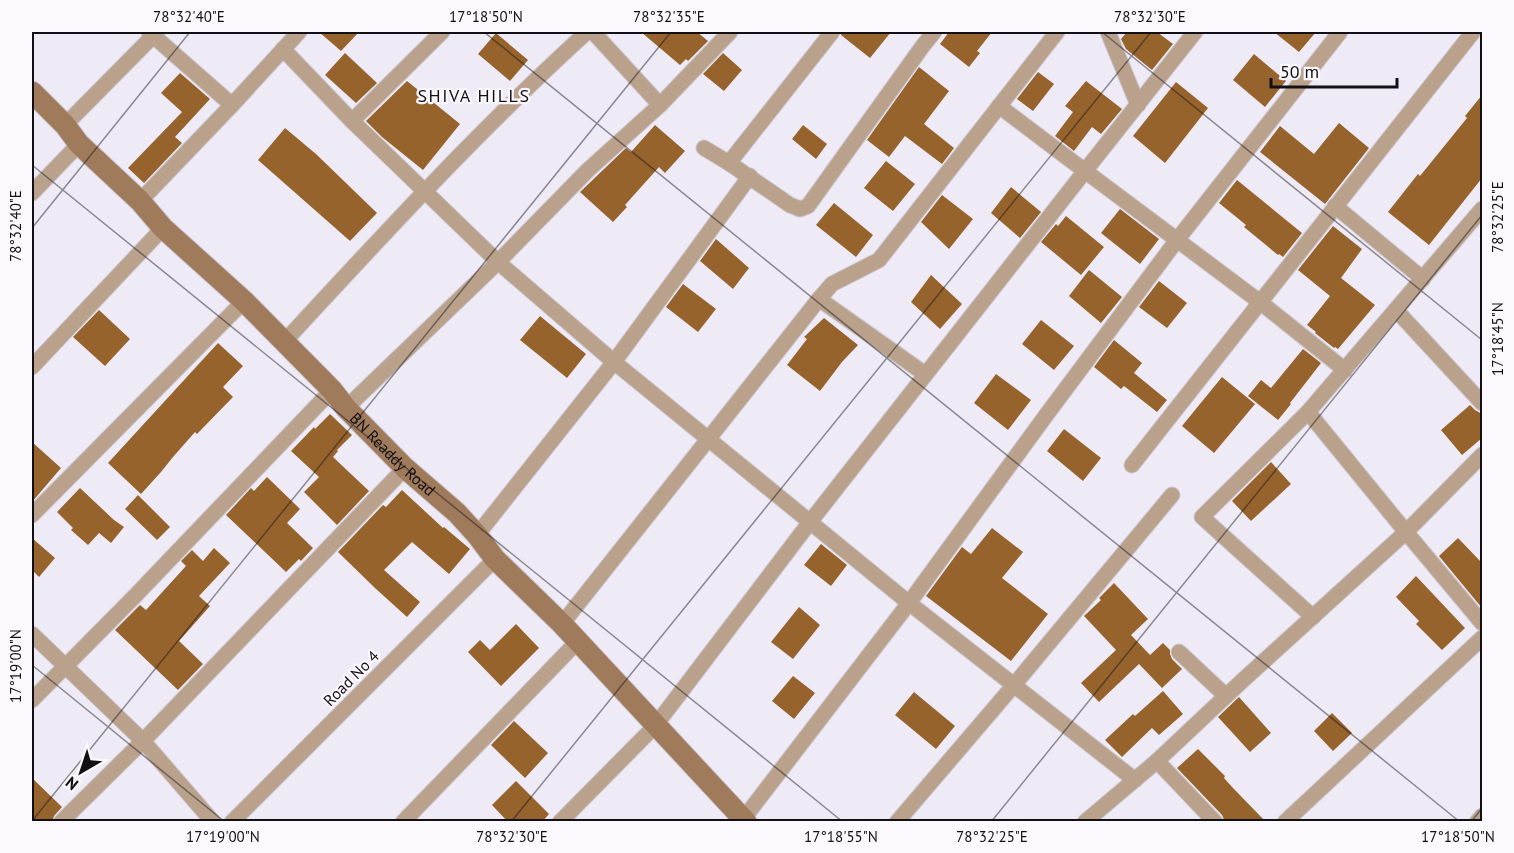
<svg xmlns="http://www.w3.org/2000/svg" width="1514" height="853" font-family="'PT Sans',sans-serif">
  <rect width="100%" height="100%" fill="#efebf6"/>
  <g fill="#96632d">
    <polygon points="319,32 359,32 341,51"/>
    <polygon points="641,32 697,32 708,41 688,61 686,59 680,65"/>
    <polygon points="842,32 891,32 870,58 841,35"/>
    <polygon points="949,32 992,32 977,51 980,53 969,67 940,44"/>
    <polygon points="1127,32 1157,32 1173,44 1152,70 1126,49 1121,39"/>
    <polygon points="1274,32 1316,32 1299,52"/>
    <polygon points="496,33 528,60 510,81 478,54"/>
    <polygon points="345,53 377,83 356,103 325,75"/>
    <polygon points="723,53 742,70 724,91 703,74"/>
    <polygon points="1254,54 1286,81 1265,107 1233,80"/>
    <polygon points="919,67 949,91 924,124 954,148 942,164 905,136 889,157 867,140"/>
    <polygon points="1038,72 1054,84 1033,111 1017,99"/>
    <polygon points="180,73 210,99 175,137 182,143 144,183 128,168 182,112 161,93"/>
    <polygon points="407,81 460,124 423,170 382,137 366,121"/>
    <polygon points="1086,81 1122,109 1101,134 1092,127 1074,151 1055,136 1073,112 1065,106"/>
    <polygon points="1176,82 1208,108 1165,163 1133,136"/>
    <polygon points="1482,95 1482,178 1429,245 1388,212 1418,174 1420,176 1467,118 1465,116"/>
    <polygon points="1339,123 1369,148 1325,204 1260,152 1280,126 1314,154"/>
    <polygon points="655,125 685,151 665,173 659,167 625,205 627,207 613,222 580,192 626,148 631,152"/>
    <polygon points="803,125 827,144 816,159 792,139"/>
    <polygon points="285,128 316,154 377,213 350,241 258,160"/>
    <polygon points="886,161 915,184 893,211 864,188"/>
    <polygon points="1237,180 1302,233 1283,257 1279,254 1278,255 1244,227 1246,225 1219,203"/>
    <polygon points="1011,187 1041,212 1020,238 991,213"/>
    <polygon points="942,195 973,219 949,249 921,222"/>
    <polygon points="834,203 873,235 856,257 816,225"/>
    <polygon points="1120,209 1159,239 1140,264 1101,233"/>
    <polygon points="1066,216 1104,247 1081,275 1041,242 1056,224 1058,226"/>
    <polygon points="1333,226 1362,249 1341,278 1375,305 1338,349 1335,347 1334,348 1315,333 1316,332 1307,325 1330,296 1298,270"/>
    <polygon points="716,239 749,268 733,289 700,261"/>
    <polygon points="1089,270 1122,297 1101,323 1069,296"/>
    <polygon points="931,275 962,304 940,329 911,302"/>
    <polygon points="1159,281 1187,303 1167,328 1139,307"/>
    <polygon points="683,284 716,309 698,332 666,307"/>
    <polygon points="99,310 130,339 105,366 73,337"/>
    <polygon points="540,316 586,354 567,378 520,340"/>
    <polygon points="824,318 858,345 842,362 820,391 787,365 807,339 804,337"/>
    <polygon points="1041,320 1074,346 1054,370 1022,344"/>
    <polygon points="1114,340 1142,363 1134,373 1167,400 1157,412 1124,386 1121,389 1094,367"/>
    <polygon points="218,343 243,366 223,387 233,397 197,434 195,432 173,457 161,472 141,494 108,463"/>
    <polygon points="1303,349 1321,363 1290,403 1291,404 1278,420 1248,396 1261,380 1271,388"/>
    <polygon points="996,374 1031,400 1008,430 974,403"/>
    <polygon points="1222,377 1255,404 1214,453 1182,426"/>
    <polygon points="1470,405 1475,410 1482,414 1482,438 1462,455 1441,430"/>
    <polygon points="330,414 352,435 337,450 338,451 333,457 369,491 337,525 304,492 319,477 291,451 314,427 315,429"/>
    <polygon points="1064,429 1101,458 1083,481 1047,451"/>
    <polygon points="32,442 61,468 32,502"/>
    <polygon points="1271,462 1291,484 1251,521 1232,501"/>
    <polygon points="267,477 300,509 287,523 313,548 301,561 299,559 286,572 226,515 251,488 254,491"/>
    <polygon points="80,488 114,520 124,527 111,543 99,533 88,545 71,530 73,528 57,512"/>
    <polygon points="402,490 443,528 444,527 470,549 449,574 412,542 384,570 420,602 407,617 375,588 338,552 383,505 386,507"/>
    <polygon points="138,495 170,527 157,540 125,509"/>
    <polygon points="992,528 1023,552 1002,578 1048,614 1011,661 926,596 962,547 971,554"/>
    <polygon points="32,538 55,558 39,577 32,570"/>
    <polygon points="1458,538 1482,563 1482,608 1439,556"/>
    <polygon points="821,544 847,565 831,586 804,565"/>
    <polygon points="214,548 230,563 199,596 210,606 179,641 203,664 178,690 115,630 140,605 146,610 186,566 181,561 192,550 203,561"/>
    <polygon points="1416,576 1465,628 1442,650 1416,624 1419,621 1396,597"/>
    <polygon points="1114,583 1148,619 1131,635 1150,655 1163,643 1170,650 1170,654 1172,659 1182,669 1162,688 1139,664 1099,702 1081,683 1116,650 1084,616 1101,600 1099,598"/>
    <polygon points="799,607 820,625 793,659 771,642"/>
    <polygon points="516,624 539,648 501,686 468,652 480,640 490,650"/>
    <polygon points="793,676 815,693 794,719 772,701"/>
    <polygon points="1163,691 1183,714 1159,735 1152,728 1122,757 1105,740 1133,714 1135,716"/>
    <polygon points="914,692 955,726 936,749 895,715"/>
    <polygon points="1239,697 1271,733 1250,752 1218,717"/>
    <polygon points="1332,713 1352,733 1333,751 1314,731"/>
    <polygon points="514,721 548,753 525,778 491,745"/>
    <polygon points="1198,749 1225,776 1224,778 1233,788 1266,822 1225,822 1222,815 1177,768"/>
    <polygon points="32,778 62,807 54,816 52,822 32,822"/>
    <polygon points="516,781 549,814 542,822 508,822 492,805"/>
  </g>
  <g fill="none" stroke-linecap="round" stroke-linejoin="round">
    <defs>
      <g id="street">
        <polyline points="149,32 232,105"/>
        <polyline points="593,32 660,105"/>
        <polyline points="1108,32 1138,105"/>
        <polyline points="1195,32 1085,171 1260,302 1345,370"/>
        <polyline points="283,49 352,121 498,262 614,362 810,522 1085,171 999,106"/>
        <polyline points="352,121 442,32"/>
        <polyline points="65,125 157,32"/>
        <polyline points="704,148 729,163 790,205 800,209 808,206 922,47 934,32"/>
        <polyline points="729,163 832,32"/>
        <polyline points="32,193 79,144"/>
        <polyline points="140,201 232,105 299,32"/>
        <polyline points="1335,206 1423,279"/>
        <polyline points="819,299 925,374"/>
        <polyline points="1396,310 1482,403"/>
        <path d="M 284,342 C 382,236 480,129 587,32"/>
        <polyline points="32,367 163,228"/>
        <polyline points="346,408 498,262 588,170 660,105 730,32"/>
        <polyline points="1308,412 1406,532 1482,455"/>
        <polyline points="1132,465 1473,32"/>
        <polyline points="32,515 244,301"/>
        <polyline points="477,535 614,362 750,176"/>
        <polyline points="1313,617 1202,517 1308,412 1482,209"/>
        <polyline points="562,624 819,299 832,284 879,260 1057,32"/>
        <polyline points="32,634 143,741 213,822"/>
        <polyline points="1179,652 1226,696"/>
        <polyline points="32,700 133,598 332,390"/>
        <polyline points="1157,761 1215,822"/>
        <polyline points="61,822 143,741 405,468"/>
        <polyline points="232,822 495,559"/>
        <polyline points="403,822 578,641"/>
        <polyline points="560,822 655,726 810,522 909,603 1135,780"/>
        <polyline points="741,822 909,603 1047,414 1177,240 1340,32"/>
        <polyline points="897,822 1014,685 1172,495"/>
        <polyline points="1085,822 1157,761 1242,681 1406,532 1482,623"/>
        <polyline points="1285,822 1482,638"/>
        <polyline points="1477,822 1482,816"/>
      </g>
      <g id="secondary">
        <path id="s1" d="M 32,92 L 65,125 L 79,144 L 140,201 L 163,228 L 244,301 L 332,390 L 346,408 L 405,468 L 457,513 L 477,535 L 495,559 L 562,624 L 746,822"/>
      </g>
    </defs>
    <use href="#street" stroke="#ccc8d2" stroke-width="17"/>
    <use href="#secondary" stroke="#ccc8d2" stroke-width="23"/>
    <use href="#street" stroke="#baa18b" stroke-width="15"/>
    <use href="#secondary" stroke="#a07b5b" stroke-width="21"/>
  </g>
  <path fill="none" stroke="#121014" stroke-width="1.5" stroke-opacity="0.45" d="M 484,32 L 1460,822M 1102,32 L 1482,340M 32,165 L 843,822M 32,228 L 190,32M 32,665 L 225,822M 32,821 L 671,32M 511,822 L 1151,32M 991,822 L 1482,215M 1471,822 L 1482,808"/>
  <g text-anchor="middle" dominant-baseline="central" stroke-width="4.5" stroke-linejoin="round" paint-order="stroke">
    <g font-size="16" fill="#121014" stroke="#fbf9fe">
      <text stroke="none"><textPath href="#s1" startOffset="512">BN Readdy Road</textPath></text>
      <text transform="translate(351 678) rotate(-45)">Road No 4</text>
    </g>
    <g font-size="18" letter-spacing="1.5" fill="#121014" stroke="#fbf9fe">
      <text x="474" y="95">SHIVA HILLS</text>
    </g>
  </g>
  <rect width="1514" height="853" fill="none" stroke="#fbf9fe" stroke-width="66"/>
  <g transform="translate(81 772) rotate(219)" stroke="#fbf9fe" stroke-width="4.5" paint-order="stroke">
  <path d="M0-4.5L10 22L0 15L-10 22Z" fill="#121014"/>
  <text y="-9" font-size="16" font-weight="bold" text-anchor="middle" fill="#121014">N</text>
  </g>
  <path d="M1271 78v9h126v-9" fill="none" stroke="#121014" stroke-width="3"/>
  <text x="1280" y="78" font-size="18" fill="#121014" stroke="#fbf9fe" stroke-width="4.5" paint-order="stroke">50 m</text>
  <rect x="33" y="33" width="1448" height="787" fill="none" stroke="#121014" stroke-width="2"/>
  <g font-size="15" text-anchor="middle" fill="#121014">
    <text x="189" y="22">78°32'40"E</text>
    <text x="486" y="22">17°18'50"N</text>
    <text x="669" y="22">78°32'35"E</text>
    <text x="1150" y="22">78°32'30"E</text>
    <text transform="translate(1498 217) rotate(-90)" y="5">78°32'25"E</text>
    <text transform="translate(16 226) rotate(-90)" y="5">78°32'40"E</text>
    <text transform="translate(1498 339) rotate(-90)" y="5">17°18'45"N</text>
    <text transform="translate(16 666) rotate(-90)" y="5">17°19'00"N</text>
    <text x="223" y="842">17°19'00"N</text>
    <text x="512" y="842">78°32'30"E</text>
    <text x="841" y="842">17°18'55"N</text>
    <text x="992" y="842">78°32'25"E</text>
    <text x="1458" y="842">17°18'50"N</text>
  </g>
</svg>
